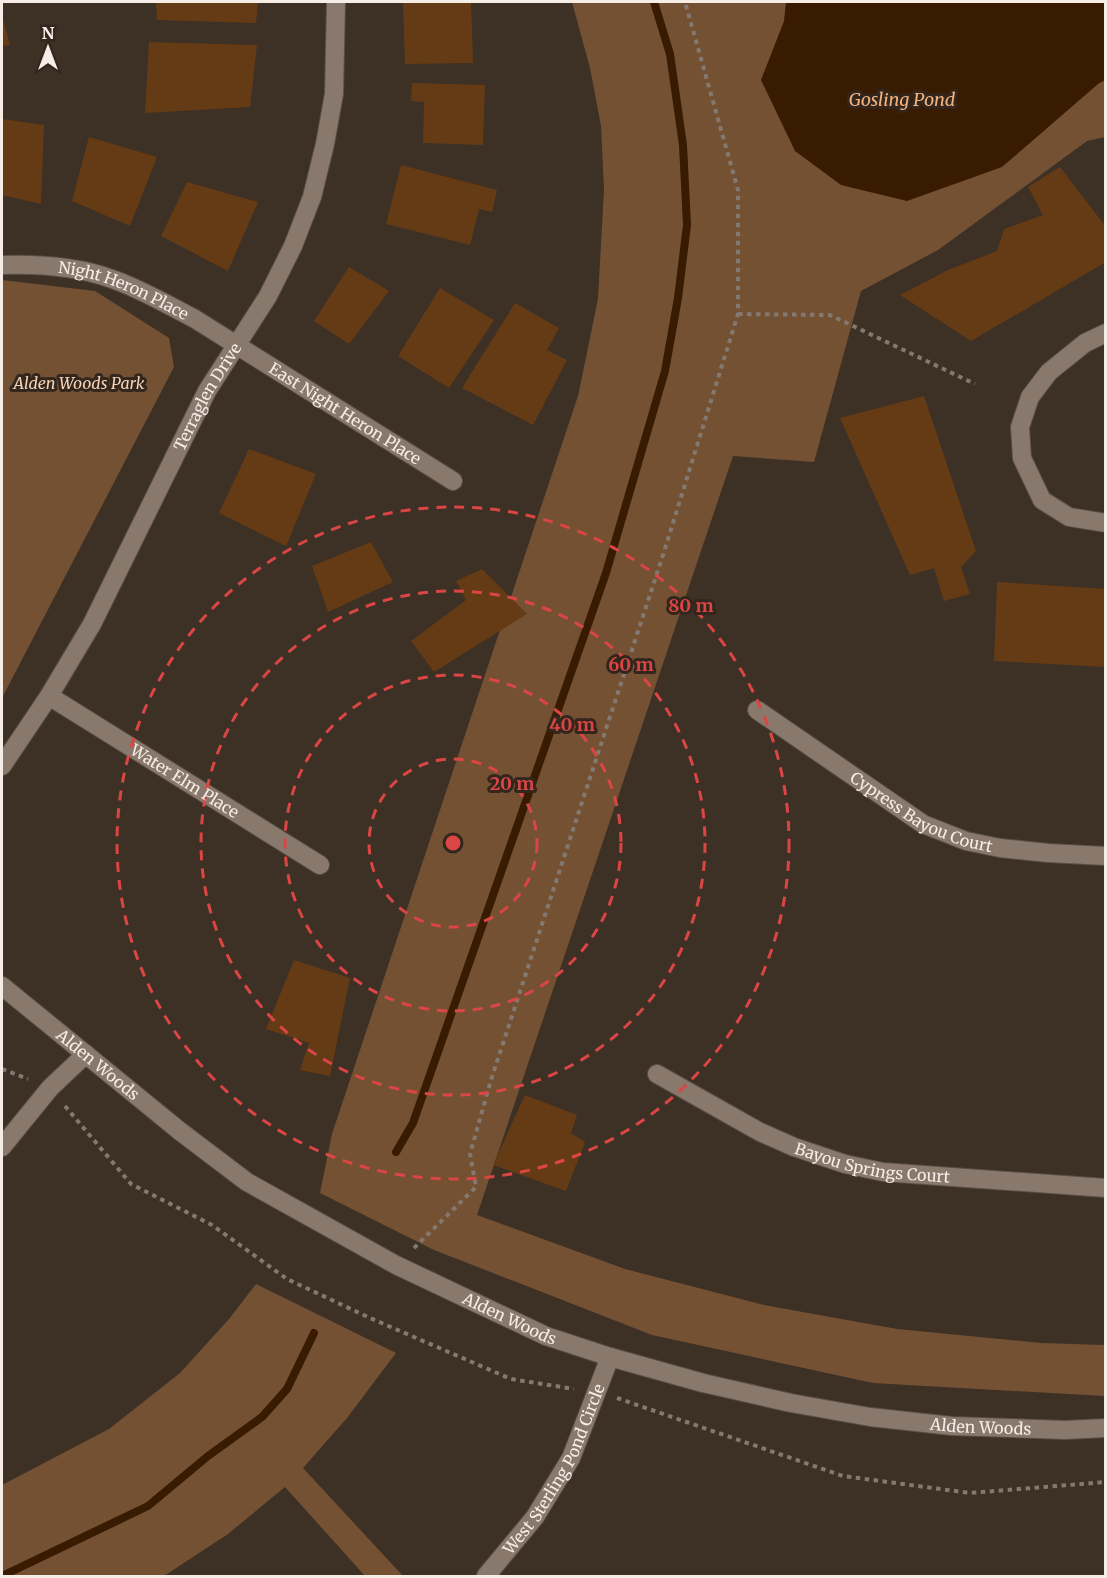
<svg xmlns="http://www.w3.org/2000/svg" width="1107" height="1578" font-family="Merriweather,serif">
  <rect width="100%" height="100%" fill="#3d3025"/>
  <g fill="#755134">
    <polygon points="572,2 1105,2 1105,137 1087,141 938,250 861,291 814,462 733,456 477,1215 625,1269 764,1305 897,1329 1041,1343 1105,1345 1105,1396 873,1383 652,1335 434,1250 320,1193 332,1134 578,396 598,299 604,189 601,126 590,68"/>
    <polygon points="2,280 95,291 169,338 174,367 2,698"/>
    <polygon points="256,1284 396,1353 347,1418 303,1468 403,1576 365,1576 285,1487 228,1534 164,1576 2,1576 2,1485 109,1429 180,1373 229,1319"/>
  </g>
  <polygon fill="#381b01" points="786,2 1105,2 1105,80 1098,84 1002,167 907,201 841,185 795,151 761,80 784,21"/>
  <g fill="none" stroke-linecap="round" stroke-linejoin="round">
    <g stroke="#381b01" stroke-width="8">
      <polyline points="396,1152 413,1123 606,573 665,371 678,298 687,225 683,145 670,54 654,2"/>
      <polyline points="2,1576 148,1506 208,1456 262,1417 287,1389 314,1333"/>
    </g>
  </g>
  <g fill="#653b15">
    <polygon points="156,2 258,2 256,23 157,20"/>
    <polygon points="403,2 471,2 473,63 405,64"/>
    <polygon points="2,15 10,45 2,46"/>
    <polygon points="149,42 257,45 250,107 145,113"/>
    <polygon points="412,83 485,85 483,145 423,143 424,102 411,101"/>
    <polygon points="2,119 44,125 41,204 2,195"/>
    <polygon points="89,137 157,157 130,226 72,201"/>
    <polygon points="401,165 497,190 492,212 479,209 470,245 386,224"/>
    <polygon points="1060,167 1106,227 1106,262 971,341 900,295 948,270 997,251 1004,229 1043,215 1028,187"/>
    <polygon points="187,182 258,202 228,271 161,236"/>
    <polygon points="349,267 389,291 349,344 314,321"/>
    <polygon points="440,288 494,320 449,388 398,356"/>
    <polygon points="515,303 559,328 547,350 567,360 533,425 462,388"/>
    <polygon points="924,396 976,551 961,567 970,594 944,601 934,568 910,575 840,418"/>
    <polygon points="249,449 316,474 286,546 219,513"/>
    <polygon points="371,542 393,582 328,612 312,566"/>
    <polygon points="482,569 527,614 434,672 411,641 466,600 456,581"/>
    <polygon points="997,582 1106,589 1106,667 994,661"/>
    <polygon points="294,960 350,978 330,1076 300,1070 309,1043 266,1029"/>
    <polygon points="525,1095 577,1115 571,1133 585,1142 566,1191 493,1165"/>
  </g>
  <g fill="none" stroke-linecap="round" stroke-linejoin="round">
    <defs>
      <g id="minor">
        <path id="s1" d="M 2,265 C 37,264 77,266 112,279 C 141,289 168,305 195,319 L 453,481"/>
        <polyline points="1106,333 1085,343 1049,372 1030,397 1020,427 1022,458 1042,500 1069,517 1106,523"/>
        <path id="s2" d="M 49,696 L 320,865"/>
        <path id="s3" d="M 757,710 L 923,824 L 966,841 L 1000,848 L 1048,853 L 1106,856"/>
        <path id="s4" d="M 2,766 L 49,696 L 92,624 L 207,391 L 268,296 L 293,246 L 312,197 L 325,144 L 334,94 L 336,2"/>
        <path id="s5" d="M 2,986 L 181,1132 L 247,1182 L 396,1265 L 546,1336 L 610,1357 L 703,1383 L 791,1403 L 870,1417 L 952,1426 L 1065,1430 L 1106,1428"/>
        <path id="s6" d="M 657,1074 L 760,1132 L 794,1147 L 845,1164 L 883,1172 L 1106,1188"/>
        <polyline points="2,1147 50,1088 86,1054"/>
        <path id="s7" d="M 486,1576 L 535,1517 L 571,1458 L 610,1357"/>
      </g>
    </defs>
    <use href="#minor" stroke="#5b4f46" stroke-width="20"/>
    <g stroke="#847970" stroke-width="4" stroke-dasharray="4.5 4.5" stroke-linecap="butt">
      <polyline points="738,314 830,315 975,384"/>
      <polyline points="2,1069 28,1079"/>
      <polyline points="65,1106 131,1184 212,1225 287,1279 370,1318 511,1379 574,1389"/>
      <polyline points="414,1248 476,1187 470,1154 491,1080 663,555 738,314 738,190 685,2"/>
      <polyline points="617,1398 843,1476 970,1493 1106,1482"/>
    </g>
    <use href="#minor" stroke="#89796d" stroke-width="18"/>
  </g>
  <g fill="none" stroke="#db4645" stroke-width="3" stroke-dasharray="10 8">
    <circle cx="453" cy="843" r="84"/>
    <circle cx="453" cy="843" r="168"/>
    <circle cx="453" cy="843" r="252"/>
    <circle cx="453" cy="843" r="336"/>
  </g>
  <g text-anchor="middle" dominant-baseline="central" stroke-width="6" stroke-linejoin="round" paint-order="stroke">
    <g font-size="16" fill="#f6ede7" stroke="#33261c">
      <text stroke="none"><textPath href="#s1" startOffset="126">Night Heron Place</textPath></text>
      <text stroke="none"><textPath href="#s4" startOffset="423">Terraglen Drive</textPath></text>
      <text stroke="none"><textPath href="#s1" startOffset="381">East Night Heron Place</textPath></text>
      <text stroke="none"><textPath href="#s2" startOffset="160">Water Elm Place</textPath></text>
      <text stroke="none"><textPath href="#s3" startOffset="195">Cypress Bayou Court</textPath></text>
      <text stroke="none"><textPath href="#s5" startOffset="124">Alden Woods</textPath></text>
      <text stroke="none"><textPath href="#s6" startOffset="236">Bayou Springs Court</textPath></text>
      <text stroke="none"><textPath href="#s5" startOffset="610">Alden Woods</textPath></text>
      <text stroke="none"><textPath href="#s5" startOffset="1096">Alden Woods</textPath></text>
      <text stroke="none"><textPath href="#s7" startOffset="128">West Sterling Pond Circle</textPath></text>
    </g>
    <g font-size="16" font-style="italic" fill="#f5d3b9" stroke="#33261c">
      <text x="79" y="383">Alden Woods Park</text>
    </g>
    <g font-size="18" font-style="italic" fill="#f4b37e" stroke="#33261c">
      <text x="902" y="99">Gosling Pond</text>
    </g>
  </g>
  <circle cx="453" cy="843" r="9" fill="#db4645" stroke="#33261c" stroke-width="3"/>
  <g font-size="18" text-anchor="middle" font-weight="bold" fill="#db4645" stroke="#33261c" stroke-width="6" stroke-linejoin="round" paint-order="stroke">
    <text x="691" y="612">80 m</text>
    <text x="631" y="671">60 m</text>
    <text x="572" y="731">40 m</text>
    <text x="512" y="790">20 m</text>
  </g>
  <rect width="1107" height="1578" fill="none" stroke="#f6ede7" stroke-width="6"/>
  <g transform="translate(48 48)" stroke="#33261c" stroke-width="4.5" paint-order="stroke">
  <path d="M0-4.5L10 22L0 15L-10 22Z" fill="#f6ede7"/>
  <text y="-9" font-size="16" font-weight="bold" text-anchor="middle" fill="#f6ede7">N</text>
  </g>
</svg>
